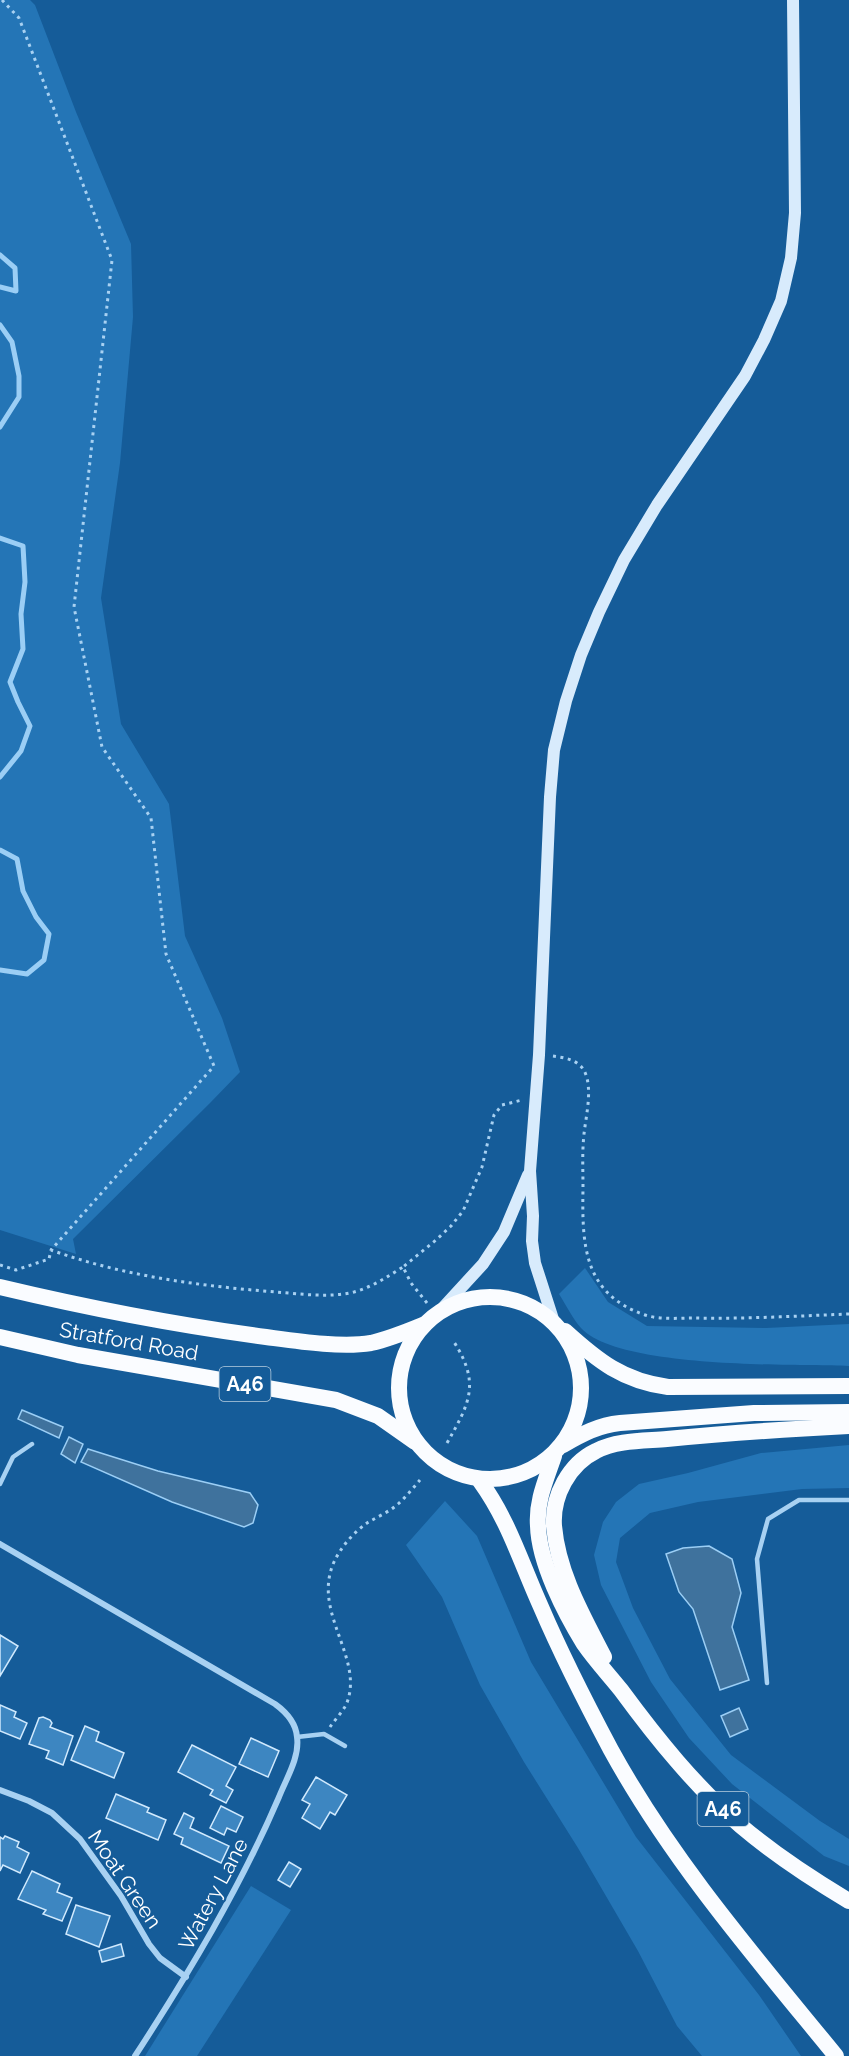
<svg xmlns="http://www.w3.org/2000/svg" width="849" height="2056" font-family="Raleway,sans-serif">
  <rect width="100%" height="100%" fill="#155c99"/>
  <g fill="#2475b6">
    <polygon points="0,0 30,0 35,5 76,112 131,244 133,317 120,463 101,598 121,724 169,804 185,936 222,1018 240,1072 210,1103 73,1239 76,1254 0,1230"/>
    <path d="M 585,1268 L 608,1302 L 647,1326 L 766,1328 L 849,1324 L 849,1366 C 792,1364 619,1369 581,1328 C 573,1319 566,1305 559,1294 Z"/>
    <polygon points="849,1445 849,1488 802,1489 698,1502 650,1513 620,1538 616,1562 633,1608 670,1679 731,1755 820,1821 849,1839 849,1866 824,1856 732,1784 689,1738 651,1682 601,1585 594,1555 603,1522 616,1502 639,1484 688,1473 761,1453"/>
    <polygon points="445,1501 477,1536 531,1662 636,1837 759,1995 801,2056 702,2056 677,2026 638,1951 578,1848 524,1762 480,1685 442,1597 406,1545"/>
    <polygon points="251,1886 291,1910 197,2056 145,2056"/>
  </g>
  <g fill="#3f729d" stroke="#9bcef5" stroke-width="1.5">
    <polygon points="22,1410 63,1427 59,1438 18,1419"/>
    <polygon points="69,1437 83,1444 75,1463 61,1454"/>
    <polygon points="88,1449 158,1471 250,1493 258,1505 253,1523 244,1527 172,1502 81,1462"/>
    <polygon points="709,1546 732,1559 741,1593 732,1627 749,1680 720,1690 693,1609 679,1592 666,1554 683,1548"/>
    <polygon points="739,1708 748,1729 730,1737 721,1716"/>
  </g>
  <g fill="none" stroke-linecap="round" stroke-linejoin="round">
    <g stroke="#9bcef5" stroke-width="5">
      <polyline points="0,255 15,268 16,291 0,287"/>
      <polyline points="0,325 12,342 19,376 19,397 0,427"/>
      <polyline points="0,538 23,546 25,582 21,614 23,649 10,682 18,702 30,726 21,751 0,777"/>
      <polyline points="0,850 17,859 23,891 36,917 49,934 44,960 27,974 0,970"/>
    </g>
  </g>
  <g fill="#3d86c1" stroke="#d0e9fd" stroke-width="1.5">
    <polygon points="0,1635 18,1646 0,1676"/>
    <polygon points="0,1705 16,1712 14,1717 27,1723 20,1739 0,1731"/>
    <polygon points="43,1717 50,1720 52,1723 50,1727 73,1736 63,1765 46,1758 49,1751 29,1744 39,1718"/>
    <polygon points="85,1726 99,1732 96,1741 124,1753 114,1778 71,1760"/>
    <polygon points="251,1738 279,1751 268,1777 239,1764"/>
    <polygon points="192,1745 236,1767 226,1786 233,1790 226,1803 210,1795 213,1790 178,1772"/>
    <polygon points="316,1777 347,1795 335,1815 330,1812 320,1829 302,1818 310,1804 302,1800"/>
    <polygon points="116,1794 149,1808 147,1812 166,1820 158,1840 106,1818"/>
    <polygon points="221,1806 243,1817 236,1832 227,1828 224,1835 210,1828"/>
    <polygon points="184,1813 194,1818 190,1828 229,1846 221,1863 181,1844 183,1838 174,1834"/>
    <polygon points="5,1836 19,1842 17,1847 29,1853 20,1873 3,1865 0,1871 0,1837 3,1839"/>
    <polygon points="289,1862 301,1869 290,1887 278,1880"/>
    <polygon points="32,1871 60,1884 57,1892 72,1898 62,1921 43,1914 46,1910 18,1899"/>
    <polygon points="76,1905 110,1916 99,1947 66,1934"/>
    <polygon points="121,1944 124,1956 102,1962 99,1951"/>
  </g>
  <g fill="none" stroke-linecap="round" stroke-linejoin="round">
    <g stroke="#a8d1f2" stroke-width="3" stroke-dasharray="3 4.5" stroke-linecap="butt">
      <polyline points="2,0 19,18 112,260 74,607 102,747 151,818 166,954 214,1066 51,1250"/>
      <path d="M 553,1056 C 566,1058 581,1060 586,1075 C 592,1092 586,1116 584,1134 C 582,1152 583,1170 583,1188 C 582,1244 583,1294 645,1315 C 660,1320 679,1318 695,1318 C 746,1319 798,1316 849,1314"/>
      <path d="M 0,1265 L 16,1270 L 49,1259 L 51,1250 C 123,1276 200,1286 276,1292 C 301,1294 330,1298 354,1292 C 372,1287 387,1277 403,1267"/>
      <polyline points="427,1303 411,1283 403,1267 436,1240 451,1226 463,1211 482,1167 494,1115 502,1105 522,1100"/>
      <path d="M 447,1443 C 469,1404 481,1384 454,1342"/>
      <path d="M 330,1727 C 335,1720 342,1712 346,1705 C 366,1659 311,1613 334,1562 C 341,1547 353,1533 367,1523 C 377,1517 389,1512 398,1504 C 406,1497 413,1488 420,1480"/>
    </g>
    <g stroke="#a8d1f2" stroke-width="4.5">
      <polyline points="0,1484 13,1457 32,1444"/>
      <polyline points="767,1683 757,1559 768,1519 799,1500 849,1500"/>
      <polyline points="297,1737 324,1734 345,1746"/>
    </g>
    <g stroke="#a8d1f2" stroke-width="6">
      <path d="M 0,1544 L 275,1704 C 286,1712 296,1723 297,1737 C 300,1757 286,1779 279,1797 C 240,1888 189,1973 135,2056"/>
      <polyline points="0,1790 29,1801 52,1813 80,1839 121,1896 149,1944 160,1958 186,1977"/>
    </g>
    <g stroke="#d8ebfc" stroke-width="12">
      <polyline points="438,1313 483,1264 504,1232 528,1175"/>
      <polyline points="553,1319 535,1263 532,1241 533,1216 530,1171 539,1055 550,797 554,750 566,701 581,655 599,612 624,560 657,505 745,376 764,340 781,301 791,258 795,213 793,0"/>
    </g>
    <g stroke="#fafcff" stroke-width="16">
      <path d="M 0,1287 C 88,1308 176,1325 266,1337 C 296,1341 341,1348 371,1343 C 389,1339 406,1332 423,1325"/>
      <circle cx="490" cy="1388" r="91"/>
      <path d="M 565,1331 C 598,1361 623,1381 668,1387 L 849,1386"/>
      <polyline points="0,1337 78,1355 336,1400 378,1416 415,1442"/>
      <path d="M 563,1445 C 582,1434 599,1425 620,1423 L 754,1413 L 849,1412"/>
      <path d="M 554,1456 C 546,1480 536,1501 538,1526 C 539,1563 565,1613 584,1644 C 595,1660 609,1675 621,1690 C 657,1739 695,1786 741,1826 C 774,1854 812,1879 849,1901"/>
      <path d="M 480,1481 C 509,1521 521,1563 541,1607 C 562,1656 586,1703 611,1750 C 672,1861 756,1958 836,2056"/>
      <path d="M 604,1657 C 583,1616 558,1573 554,1526 C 552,1496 569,1464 596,1451 C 617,1440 644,1441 667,1439 C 728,1433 788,1429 849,1426"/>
    </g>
  </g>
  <g text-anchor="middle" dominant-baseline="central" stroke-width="4.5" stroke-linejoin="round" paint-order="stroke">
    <g fill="#155c99" stroke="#b9cee0" stroke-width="1.5">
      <rect x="219.5" y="1367" width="51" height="34" rx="4.5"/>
      <rect x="697.5" y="1792" width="51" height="34" rx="4.5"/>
    </g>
    <g font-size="20" font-weight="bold" fill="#fff">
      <text x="245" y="1384">A46</text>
      <text x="723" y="1809">A46</text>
    </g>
    <g font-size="21" fill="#fff" stroke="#155c99">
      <text transform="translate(129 1341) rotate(10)">Stratford Road</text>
      <text transform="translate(125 1879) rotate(56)">Moat Green</text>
      <text transform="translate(213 1894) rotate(-62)">Watery Lane</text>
    </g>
  </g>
</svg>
